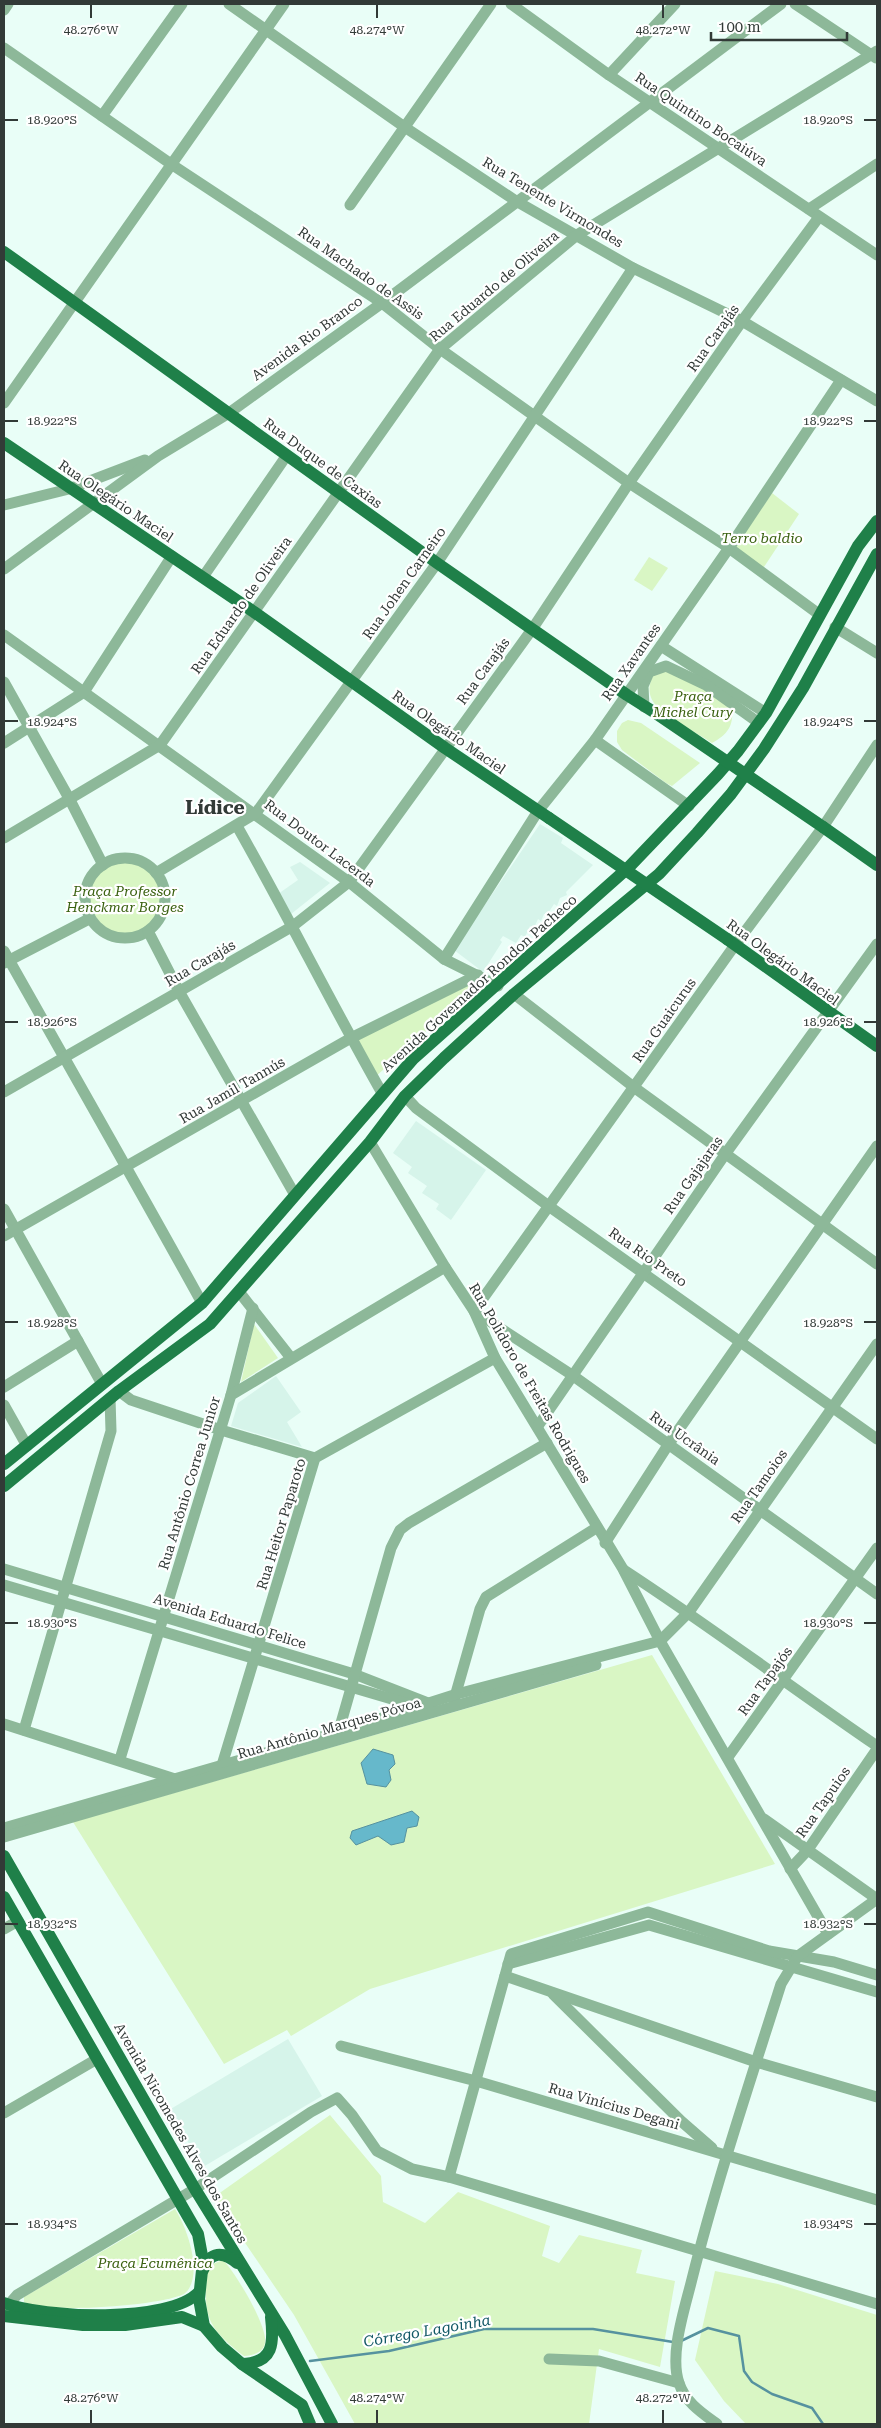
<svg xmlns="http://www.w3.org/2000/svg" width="881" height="2428" font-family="'Roboto Serif',serif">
  <rect width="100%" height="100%" fill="#e9fef7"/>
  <g fill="#d6f4ea">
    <polygon points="540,824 563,838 561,843 593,865 566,892 567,895 560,898 557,906 554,904 547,915 544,914 541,921 538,919 534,928 530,926 525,937 521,935 516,943 503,936 500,940 502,942 483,972 454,950"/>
    <polygon points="300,862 330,883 291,914 278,894 298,880 290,867"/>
    <polygon points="416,1121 486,1170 451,1220 436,1209 439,1204 422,1193 427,1186 408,1173 412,1167 393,1153"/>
    <polygon points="276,1376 301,1412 287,1422 302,1447 231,1426 238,1403"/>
    <polygon points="288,2039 322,2096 203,2167 169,2110"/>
  </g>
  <g fill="#d9f6c4">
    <polygon points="772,493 799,514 762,570 734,548"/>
    <polygon points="649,557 668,568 652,591 634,580"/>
    <path d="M 665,668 L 684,675 L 732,708 C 734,726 727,735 712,743 C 700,735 659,712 654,703 C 647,693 649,683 654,673 Z"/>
    <polygon points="628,720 641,723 700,763 672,786 666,783 622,750 617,742 617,731 622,723"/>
    <circle cx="125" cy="898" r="39"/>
    <polygon points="478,975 485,978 374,1078 351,1039"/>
    <polygon points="254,1324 278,1358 241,1382"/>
    <polygon points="652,1655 775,1864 370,1989 291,2036 287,2030 224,2064 73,1822"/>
    <polygon points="330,2115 381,2176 383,2202 425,2223 458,2192 550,2226 542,2256 559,2263 579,2235 642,2250 636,2273 675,2281 660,2367 599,2349 589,2424 355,2424 294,2315 214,2197"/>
    <path d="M 175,2209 C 187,2227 205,2278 184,2294 C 159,2306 47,2314 24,2302 L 24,2297 Z"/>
    <path d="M 223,2260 C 235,2272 268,2326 265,2343 C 263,2353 253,2355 244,2356 C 204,2326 203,2313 208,2266 Z"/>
    <polygon points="715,2271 778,2284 877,2315 877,2424 746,2424 724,2401 695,2360"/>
  </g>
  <g fill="#66b8cb" stroke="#56929f">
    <polygon points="373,1749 393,1755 395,1764 389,1770 391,1780 386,1787 367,1784 361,1763"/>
    <polygon points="412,1811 419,1817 417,1826 407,1828 404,1842 391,1845 378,1836 356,1845 350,1838 352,1831"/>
  </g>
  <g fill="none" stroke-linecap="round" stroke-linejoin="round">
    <g stroke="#56929f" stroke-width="2.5">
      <polyline points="681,2341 708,2328 739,2336 744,2371 752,2382 772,2394 812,2408 823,2424"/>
      <polyline points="310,2361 389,2351 484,2329 593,2329 673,2342"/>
    </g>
    <g stroke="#8db899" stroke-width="11">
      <polyline points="229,4 406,128 516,201 633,268 742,321 877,401"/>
      <polyline points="511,4 609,75 877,255"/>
      <polyline points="795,4 876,58"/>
      <polyline points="4,10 8,4"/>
      <polyline points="4,48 171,164 382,303 440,349 629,483 729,548 820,615"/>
      <polyline points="609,75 675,4"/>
      <polyline points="102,116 182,4"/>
      <polyline points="350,205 491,4"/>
      <polyline points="809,209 877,164"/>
      <polyline points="4,403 284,4"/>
      <polyline points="4,505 69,489 145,460"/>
      <polyline points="4,569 158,456 229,413 382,303 781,4"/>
      <polyline points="203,577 287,455"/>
      <polyline points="835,627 877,653"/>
      <polyline points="4,635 349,882 444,959 498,986"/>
      <polyline points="661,646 766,713"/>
      <polyline points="4,682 70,800 103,865"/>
      <polyline points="644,707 643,686 649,672 666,666 706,685 759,723"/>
      <polyline points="595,740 689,806"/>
      <polyline points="4,743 84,692 172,556"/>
      <polyline points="877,745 823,827 735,945 474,1311 572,1375 877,1594"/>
      <path d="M 237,826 C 287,914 332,1005 382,1093"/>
      <polyline points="4,838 160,745 440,349 577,235 877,51"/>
      <circle cx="125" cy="898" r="40"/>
      <polyline points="156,873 256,813 437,563 633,268"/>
      <polyline points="148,931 180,993 295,1195"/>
      <path d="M 4,951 C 70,1068 137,1185 202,1303"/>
      <polyline points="444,959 538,811 595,740 729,548 841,380"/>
      <polyline points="4,963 89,919"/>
      <polyline points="514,994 635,1088 877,1264"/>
      <polyline points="4,1092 293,926 349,882 533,628 629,483 742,321 819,217"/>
      <polyline points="405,1096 416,1108 550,1207 877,1439"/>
      <polyline points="370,1142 445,1267 474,1311 495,1358 623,1569 660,1641 828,1934"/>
      <polyline points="4,1209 102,1384"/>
      <polyline points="4,1236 351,1038 478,975"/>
      <polyline points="240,1293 291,1358"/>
      <polyline points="4,1387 78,1341"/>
      <polyline points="119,1391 131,1400 221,1430 315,1458"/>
      <polyline points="231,1395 253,1308"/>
      <polyline points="4,1405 27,1446"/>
      <polyline points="538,1426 726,1153 877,944"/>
      <polyline points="605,1543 668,1445 877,1146"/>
      <polyline points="4,1569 354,1674 431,1704"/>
      <path d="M 624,1570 C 710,1626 792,1688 877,1746"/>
      <polyline points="4,1585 419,1707"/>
      <polyline points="454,1700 480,1609 486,1597 596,1528"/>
      <polyline points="4,1724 175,1779"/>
      <polyline points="24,1730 111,1431 110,1398"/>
      <polyline points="337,1737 391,1548 400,1530 409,1523 547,1443"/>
      <polyline points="728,1757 877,1548"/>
      <polyline points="120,1759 231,1395 445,1267"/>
      <polyline points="222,1765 315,1458 495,1358"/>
      <polyline points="764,1819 877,1899"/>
      <polyline points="4,1828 338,1732 457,1694 660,1641 689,1612 877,1344"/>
      <polyline points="4,1837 596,1665"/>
      <polyline points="790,1869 807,1851 877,1749"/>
      <polyline points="4,1929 18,1921"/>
      <polyline points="508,1964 649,1925 877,1992"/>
      <polyline points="505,1976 756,2062 877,2097"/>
      <polyline points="553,1994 681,2121 712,2148"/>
      <polyline points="341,2046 476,2081 877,2200"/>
      <polyline points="4,2113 97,2059"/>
      <polyline points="449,2177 511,1954 648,1912 769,1951 834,1962 877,1975"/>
      <polyline points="4,2310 17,2295 195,2189 311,2112 337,2098 352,2115 377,2151 412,2169 449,2177 877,2304"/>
      <polyline points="549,2359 599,2361 679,2383"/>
      <path d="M 717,2424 C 702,2413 685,2402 679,2383 C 669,2354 685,2308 692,2279 C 717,2180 750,2082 781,1984 L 798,1956 L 877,1899"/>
    </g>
    <g stroke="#1f8049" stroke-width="12">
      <polyline points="4,252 437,563 627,695 657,714"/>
      <polyline points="4,443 254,612 445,748 549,818"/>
      <polyline points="823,827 877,865"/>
      <polyline points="727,939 877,1046"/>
      <polyline points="4,1464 202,1303 413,1059 629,867 718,774 738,751 766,713 858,546 877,521"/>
      <polyline points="4,1486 119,1391 210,1324 370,1142 405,1096 444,1058 514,994 659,874 697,833 731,794 764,749 803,688 877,554"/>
      <polyline points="4,1856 195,2189 285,2335 332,2424"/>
      <polyline points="4,1897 198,2234 203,2261 199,2299 204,2326 222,2347 242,2364 302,2405 310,2424"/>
      <path d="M 203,2270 C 210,2251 223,2251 237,2263"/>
      <path d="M 4,2303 C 44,2318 169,2324 199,2292"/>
      <polyline points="4,2316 83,2325 125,2325 182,2317 204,2326"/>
      <path d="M 242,2364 C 274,2363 274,2343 271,2317"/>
    </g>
    <g stroke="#1f8049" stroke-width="12">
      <polyline points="657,714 823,827"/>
      <polyline points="549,818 727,939"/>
    </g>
  </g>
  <path fill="none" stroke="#323a37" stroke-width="2" d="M 91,5 L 91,18M 377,5 L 377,18M 663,5 L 663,18M 5,120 L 18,120M 864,120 L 876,120M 5,421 L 18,421M 864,421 L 876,421M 5,721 L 18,721M 864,721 L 876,721M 5,1022 L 18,1022M 864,1022 L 876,1022M 5,1322 L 18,1322M 864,1322 L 876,1322M 5,1623 L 18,1623M 864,1623 L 876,1623M 5,1924 L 18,1924M 864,1924 L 876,1924M 5,2224 L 18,2224M 864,2224 L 876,2224M 91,2410 L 91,2423M 377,2410 L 377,2423M 663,2410 L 663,2423"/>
  <g text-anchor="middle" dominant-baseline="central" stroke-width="4.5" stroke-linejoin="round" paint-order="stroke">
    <g font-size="14" fill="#323a37" stroke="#fff">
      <text transform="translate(701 119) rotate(34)">Rua Quintino Bocaiúva</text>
      <text transform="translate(553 202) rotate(31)">Rua Tenente Virmondes</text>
      <text transform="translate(361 273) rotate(35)">Rua Machado de Assis</text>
      <text transform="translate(494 286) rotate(-40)">Rua Eduardo de Oliveira</text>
      <text transform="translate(307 338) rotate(-36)">Avenida Rio Branco</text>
      <text transform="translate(713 338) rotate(-55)">Rua Carajás</text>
      <text transform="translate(323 463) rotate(36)">Rua Duque de Caxias</text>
      <text transform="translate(116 501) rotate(34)">Rua Olegário Maciel</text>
      <text transform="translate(404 583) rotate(-55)">Rua Johen Carneiro</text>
      <text transform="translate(241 605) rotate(-55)">Rua Eduardo de Oliveira</text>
      <text transform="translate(631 662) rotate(-55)">Rua Xavantes</text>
      <text transform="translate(483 671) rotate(-54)">Rua Carajás</text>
      <text transform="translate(449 732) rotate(35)">Rua Olegário Maciel</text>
      <text transform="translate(320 843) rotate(37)">Rua Doutor Lacerda</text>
      <text transform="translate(783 962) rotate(36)">Rua Olegário Maciel</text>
      <text transform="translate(200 963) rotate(-30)">Rua Carajás</text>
      <text transform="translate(479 983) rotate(-42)">Avenida Governador Rondon Pacheco</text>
      <text transform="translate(664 1020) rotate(-55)">Rua Guaicurus</text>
      <text transform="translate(232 1090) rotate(-30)">Rua Jamil Tannús</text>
      <text transform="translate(693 1175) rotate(-55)">Rua Gajajaras</text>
      <text transform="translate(648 1257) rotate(35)">Rua Rio Preto</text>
      <text transform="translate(530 1383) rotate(60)">Rua Polidoro de Freitas Rodrigues</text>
      <text transform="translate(685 1438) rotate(35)">Rua Ucrânia</text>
      <text transform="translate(189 1483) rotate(-73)">Rua Antônio Correa Junior</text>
      <text transform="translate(759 1486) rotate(-55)">Rua Tamoios</text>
      <text transform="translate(281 1524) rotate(-73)">Rua Heitor Paparoto</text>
      <text transform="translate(230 1621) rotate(17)">Avenida Eduardo Felice</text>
      <text transform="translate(765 1681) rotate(-54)">Rua Tapajós</text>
      <text transform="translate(329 1728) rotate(-16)">Rua Antônio Marques Póvoa</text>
      <text transform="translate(823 1802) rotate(-55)">Rua Tapuios</text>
      <text transform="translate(614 2106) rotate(16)">Rua Vinícius Degani</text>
      <text transform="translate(181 2133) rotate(60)">Avenida Nicomedes Alves dos Santos</text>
    </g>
    <g font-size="14" font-style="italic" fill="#3a6110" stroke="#fff">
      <text x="762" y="538">Terro baldio</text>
      <text x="693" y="696">Praça<tspan x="693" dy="16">Michel Cury</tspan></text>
      <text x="125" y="891">Praça Professor<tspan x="125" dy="16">Henckmar Borges</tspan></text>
      <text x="155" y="2263">Praça Ecumênica</text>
    </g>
    <g font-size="15" font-style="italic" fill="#125866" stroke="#fff">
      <text transform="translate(427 2331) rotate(-10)">Córrego Lagoinha</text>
    </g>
    <g font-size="19" font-weight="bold" fill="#323a37" stroke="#fff">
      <text x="215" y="807">Lídice</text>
    </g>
  </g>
  <g font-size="12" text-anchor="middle" fill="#323a37" stroke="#fff" stroke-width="4.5" stroke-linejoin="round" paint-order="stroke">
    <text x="91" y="34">48.276°W</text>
    <text x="377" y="34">48.274°W</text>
    <text x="663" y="34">48.272°W</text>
    <text x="52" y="124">18.920°S</text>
    <text x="828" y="124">18.920°S</text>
    <text x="52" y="425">18.922°S</text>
    <text x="828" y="425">18.922°S</text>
    <text x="52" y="726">18.924°S</text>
    <text x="828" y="726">18.924°S</text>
    <text x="52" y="1026">18.926°S</text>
    <text x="828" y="1026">18.926°S</text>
    <text x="52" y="1327">18.928°S</text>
    <text x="828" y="1327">18.928°S</text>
    <text x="52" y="1627">18.930°S</text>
    <text x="828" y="1627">18.930°S</text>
    <text x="52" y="1928">18.932°S</text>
    <text x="828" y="1928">18.932°S</text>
    <text x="52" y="2228">18.934°S</text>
    <text x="828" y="2228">18.934°S</text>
    <text x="91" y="2402">48.276°W</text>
    <text x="377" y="2402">48.274°W</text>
    <text x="663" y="2402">48.272°W</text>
  </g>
  <rect width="881" height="2428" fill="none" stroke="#323a37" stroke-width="10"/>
  <path d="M711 32v8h136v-8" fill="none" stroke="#323a37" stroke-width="2.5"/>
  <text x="718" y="32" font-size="15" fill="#323a37" stroke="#ffffff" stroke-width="4" paint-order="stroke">100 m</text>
</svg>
